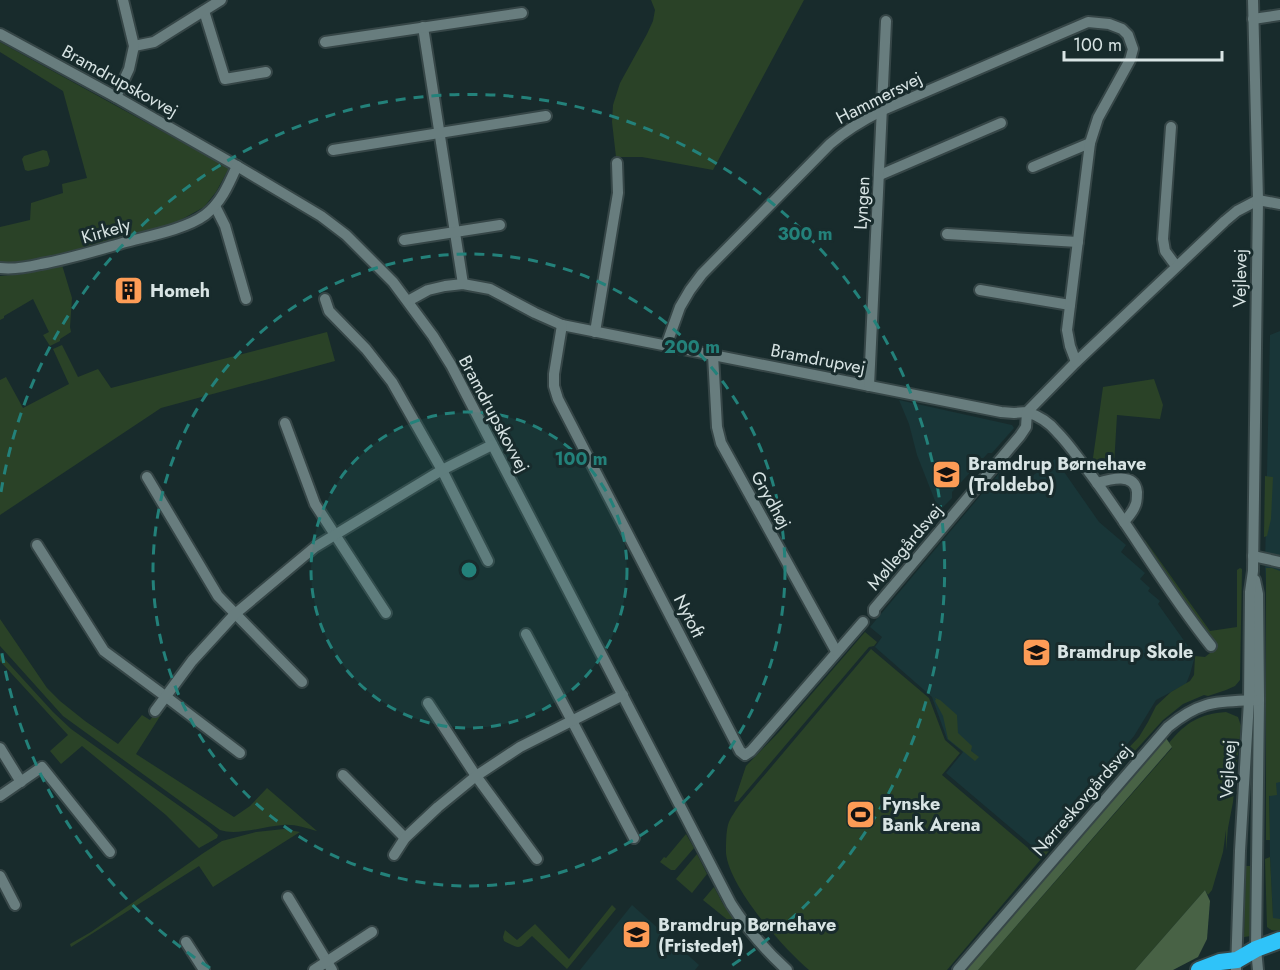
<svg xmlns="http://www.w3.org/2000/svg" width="1280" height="970" font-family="Jost,sans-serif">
  <rect width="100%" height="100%" fill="#182b2c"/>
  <g fill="#193638">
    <polygon points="1280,331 1280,919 1273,919 1270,857 1267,602 1265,566 1270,335"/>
    <polygon points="899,400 1012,425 1014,428 992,453 988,453 952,492 952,498 939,511 917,455 909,424"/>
    <polygon points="1055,459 1099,522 1126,545 1121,552 1145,573 1140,579 1150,588 1148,591 1160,601 1158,604 1195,656 1190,674 1186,684 1156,700 1134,736 1037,850 946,773 963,752 947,739 932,697 875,647 882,637 870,627 1001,471 1015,489"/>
    <polygon points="632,905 699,965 695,970 580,970"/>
  </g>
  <g fill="#2a4227">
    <polygon points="651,0 804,0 713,170 642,157 616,157 612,122 613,105 620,83 647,34 653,21 655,10"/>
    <polygon points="0,42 229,168 216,192 204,207 168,227 47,258 0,264 0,227 30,220 31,203 63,193 62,184 87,178 63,91 0,52"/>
    <polygon points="43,150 47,151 50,161 48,166 28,171 25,170 22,159 24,156"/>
    <polygon points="62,265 72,298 70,327 71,332 60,339 60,341 50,346 43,335 49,332 33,299 4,316 4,318 0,320 0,276 23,274"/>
    <polygon points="327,332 335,361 161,408 0,515 0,380 6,377 23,408 69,384 53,349 62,345 78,377 98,369 111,388"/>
    <polygon points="1154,379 1163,405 1160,419 1117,415 1114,465 1092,465 1103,387"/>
    <polygon points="1265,476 1273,477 1271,519 1267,536 1264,537"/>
    <polygon points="1145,540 1210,631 1237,627 1237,570 1240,568 1242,569 1240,680 1235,686 1226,690 1208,696 1204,695 1183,704 1163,720 1114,774 1044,857 1037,850 1082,797 1139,737 1148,722 1156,706 1171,692 1190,681 1194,675 1195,656 1205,657 1215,649 1143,545"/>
    <polygon points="1266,568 1272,568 1280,571 1280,782 1276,783 1277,795 1269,796 1270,840 1266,840"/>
    <path d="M 0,619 L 47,688 L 60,701 L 85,721 L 118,744 L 142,715 L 150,720 L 163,703 L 164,710 L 136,754 L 234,817 L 250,806 L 267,788 L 317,831 C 305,828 295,824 283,825 C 265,826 237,836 220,830 L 63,716 L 0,646 Z"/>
    <polygon points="865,632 877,642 874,646 869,647 738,801 734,802 746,766 778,733"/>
    <path d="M 871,649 L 929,698 L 945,740 L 960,753 L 942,775 L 1041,859 L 947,970 L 809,970 C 783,948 729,887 726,853 C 726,845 726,832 728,825 C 730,818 736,810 740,804 Z"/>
    <polygon points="0,654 53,712 71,729 209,827 218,835 217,838 199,848 166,815 82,746 61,764 50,751 68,735 0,661"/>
    <polygon points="933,697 940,700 957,715 958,733 972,746 971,751 979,757 975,761 948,739 943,716 935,701 936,699"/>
    <path d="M 1226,712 L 1238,717 L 1241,726 L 1233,802 L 1228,828 L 1226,851 L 1226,830 L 1223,852 L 1212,890 L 1208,895 L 1205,890 L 1135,970 L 978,970 L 1172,748 L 1169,743 C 1186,722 1200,714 1226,712 Z"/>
    <polygon points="284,829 300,832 213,887 199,866 71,947 70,944 91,932 202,854 222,841 256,832"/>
    <polygon points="686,834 694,848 675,870 671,870 660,862 664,857 666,858"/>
    <polygon points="697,854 707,874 692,893 676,879"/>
    <path d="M 1270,857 L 1273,918 L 1280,919 L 1280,930 C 1274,931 1272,931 1267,927 L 1265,859 Z"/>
    <polygon points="1246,866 1250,866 1251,936 1244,937"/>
    <polygon points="714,887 723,904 736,922 734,925 703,900"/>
    <path d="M 612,905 L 616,909 L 567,969 L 532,936 C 518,949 522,950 504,941 L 503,937 L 505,930 L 517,940 L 535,924 L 569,959 Z"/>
  </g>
  <g fill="#486245">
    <polygon points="1166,738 1172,747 978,970 965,970"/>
    <polygon points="1205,890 1210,901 1207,939 1198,957 1173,970 1135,970"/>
  </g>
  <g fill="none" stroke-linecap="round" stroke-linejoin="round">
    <defs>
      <g id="minor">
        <polyline points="204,11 225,79 266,72"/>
        <polyline points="1253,19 1280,15"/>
        <polyline points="423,27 463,284"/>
        <path d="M 0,34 L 116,97 L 237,166 L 321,216 L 346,235 L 393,282 L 433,336 L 451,365 L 731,904 C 747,929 765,950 787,970"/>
        <polyline points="325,42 522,13"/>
        <polyline points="134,46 154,42 221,0"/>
        <polyline points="116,97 129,69 134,46 123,0"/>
        <polyline points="1171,127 1163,239 1165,251 1176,266"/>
        <polyline points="333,150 546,116"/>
        <polyline points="1033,167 1090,143"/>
        <polyline points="880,175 1001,123"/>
        <polyline points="1258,200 1280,204"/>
        <polyline points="215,206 225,226 246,299"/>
        <polyline points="947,234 1078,242"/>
        <polyline points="404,240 500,225"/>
        <path d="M 0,268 C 14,270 28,267 41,264 C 70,259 98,250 126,242 C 149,236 186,229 205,215 C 221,203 229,184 237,166"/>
        <polyline points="980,290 1070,305"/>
        <polyline points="325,299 329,311 366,349 392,382 442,470 488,561"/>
        <polyline points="408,301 428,290 445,286 463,284 490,289 535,313 562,325 1001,412 1014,413 1027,412 1076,362 1225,221 1237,211 1258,200"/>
        <polyline points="562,325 554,374 554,386 558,399 740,751 745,755 751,751 863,622"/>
        <polyline points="595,332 618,193 617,163"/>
        <path d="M 666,346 L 680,307 L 690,290 L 702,274 L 830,144 C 846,130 863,120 883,110 L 1088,22 L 1109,24 L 1122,29 L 1128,35 L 1133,49 L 1130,60 L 1098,118 L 1090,143 L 1067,330 L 1070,346 L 1076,362"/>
        <polyline points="713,355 717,427 721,443 836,651"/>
        <polyline points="869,386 886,21"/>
        <polyline points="285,423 315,504 386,613"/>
        <polyline points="147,477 218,596 302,682"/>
        <path d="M 1097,483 C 1110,479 1135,472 1137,492 C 1137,496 1137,503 1135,506 C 1133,512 1128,517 1124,522"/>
        <polyline points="37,545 104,651 165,696 240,753"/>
        <polyline points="1253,556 1280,562"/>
        <polyline points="1255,580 1258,594 1259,700 1256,949 1258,970"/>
        <path d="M 874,612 L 874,609 L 1020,436 L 1026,427 L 1027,412 C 1039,416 1049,422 1057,432 C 1069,444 1078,458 1089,472 C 1131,528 1166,590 1211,646"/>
        <polyline points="526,634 634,838"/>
        <polyline points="428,703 476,776 537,859"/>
        <polyline points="155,711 192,661 235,614 315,547 442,470 492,445"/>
        <polyline points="0,748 21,782"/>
        <polyline points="343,775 405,838"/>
        <polyline points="0,796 42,767 110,852"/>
        <polyline points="394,855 405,838 438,807 476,776 520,747 623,695"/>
        <polyline points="0,876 15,905"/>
        <polyline points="288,897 332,970"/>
        <polyline points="186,942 204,970"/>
        <polyline points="314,970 372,932"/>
        <path d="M 958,970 L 1168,727 C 1202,699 1218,702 1259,700"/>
        <polyline points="1236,970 1240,851 1249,701 1250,592 1253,571 1258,200 1253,0"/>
      </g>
      <polyline id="highway" points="1199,970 1220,962 1237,960 1256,949 1280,940"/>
    </defs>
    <use href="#minor" stroke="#364647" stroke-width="14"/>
    <use href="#highway" stroke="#364647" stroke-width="20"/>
    <use href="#minor" stroke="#687d7e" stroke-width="10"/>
    <use href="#highway" stroke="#2fc3f9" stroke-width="16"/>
  </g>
  <circle cx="469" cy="570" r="158" fill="#23817a" fill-opacity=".12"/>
  <g fill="none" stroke="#23817a" stroke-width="3" stroke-dasharray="10 8">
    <circle cx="469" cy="570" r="158"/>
    <circle cx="469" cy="570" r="316"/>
    <path d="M210 968A475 475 0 0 1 1 648M1 492A475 475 0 1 1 728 968"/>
  </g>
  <defs>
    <symbol id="building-square" viewBox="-11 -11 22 22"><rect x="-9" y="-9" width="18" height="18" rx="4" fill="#fd9c56" stroke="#182b2c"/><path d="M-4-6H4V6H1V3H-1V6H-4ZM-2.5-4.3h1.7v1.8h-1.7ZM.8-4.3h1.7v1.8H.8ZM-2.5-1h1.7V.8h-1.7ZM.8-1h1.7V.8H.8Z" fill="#111"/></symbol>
    <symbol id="school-square" viewBox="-11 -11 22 22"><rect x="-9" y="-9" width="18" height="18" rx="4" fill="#fd9c56" stroke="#182b2c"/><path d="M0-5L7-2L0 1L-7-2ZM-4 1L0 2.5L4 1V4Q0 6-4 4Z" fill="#111"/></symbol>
    <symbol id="stadium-square" viewBox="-11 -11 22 22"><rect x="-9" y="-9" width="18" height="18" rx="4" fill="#fd9c56" stroke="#182b2c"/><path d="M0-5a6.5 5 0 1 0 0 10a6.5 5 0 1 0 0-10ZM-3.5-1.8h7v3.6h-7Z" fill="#111"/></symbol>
  </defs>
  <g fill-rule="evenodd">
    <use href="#building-square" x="112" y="274" width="33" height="33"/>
    <use href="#school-square" x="930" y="458" width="33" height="33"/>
    <use href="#school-square" x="1020" y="636" width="33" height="33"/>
    <use href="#stadium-square" x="844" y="798" width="33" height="33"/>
    <use href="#school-square" x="620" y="918" width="33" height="33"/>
  </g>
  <g text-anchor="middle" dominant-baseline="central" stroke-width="6" stroke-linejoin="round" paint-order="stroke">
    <g font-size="18" fill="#d8e4e4" stroke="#182b2c">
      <text transform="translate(120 81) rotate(29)">Bramdrupskovvej</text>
      <text transform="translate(879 98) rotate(-27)">Hammersvej</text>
      <text transform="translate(862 203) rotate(-87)">Lyngen</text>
      <text transform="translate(106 231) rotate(-16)">Kirkely</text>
      <text transform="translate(1240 278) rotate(-89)">Vejlevej</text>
      <text transform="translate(818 359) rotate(11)">Bramdrupvej</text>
      <text transform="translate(494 414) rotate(62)">Bramdrupskovvej</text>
      <text transform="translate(771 500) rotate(61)">Grydhøj</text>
      <text transform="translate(905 547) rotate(-50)">Møllegårdsvej</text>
      <text transform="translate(689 616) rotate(63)">Nytoft</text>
      <text transform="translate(1228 769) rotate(-87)">Vejlevej</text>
      <text transform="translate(1082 800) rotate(-49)">Nørreskovgårdsvej</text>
    </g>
    <g font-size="18" font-weight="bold" fill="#d8e4e4" stroke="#182b2c" text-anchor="start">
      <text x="150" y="291">Homeh</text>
      <text x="968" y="464">Bramdrup Børnehave<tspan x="968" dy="21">(Troldebo)</tspan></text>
      <text x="1057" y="652">Bramdrup Skole</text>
      <text x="882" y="804">Fynske<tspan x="882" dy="21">Bank Arena</tspan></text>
      <text x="658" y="925">Bramdrup Børnehave<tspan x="658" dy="21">(Fristedet)</tspan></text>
    </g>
  </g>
  <circle cx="469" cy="570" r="9" fill="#23817a" stroke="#182b2c" stroke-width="3"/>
  <g font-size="18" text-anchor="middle" font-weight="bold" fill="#23817a" stroke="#182b2c" stroke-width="6" stroke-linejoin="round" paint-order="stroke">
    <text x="805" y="240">300 m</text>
    <text x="692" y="353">200 m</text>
    <text x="581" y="465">100 m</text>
  </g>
  <path d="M1064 51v9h158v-9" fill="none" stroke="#d8e4e4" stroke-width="3"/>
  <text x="1073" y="51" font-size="18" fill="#d8e4e4" stroke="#182b2c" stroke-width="4.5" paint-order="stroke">100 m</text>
</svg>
